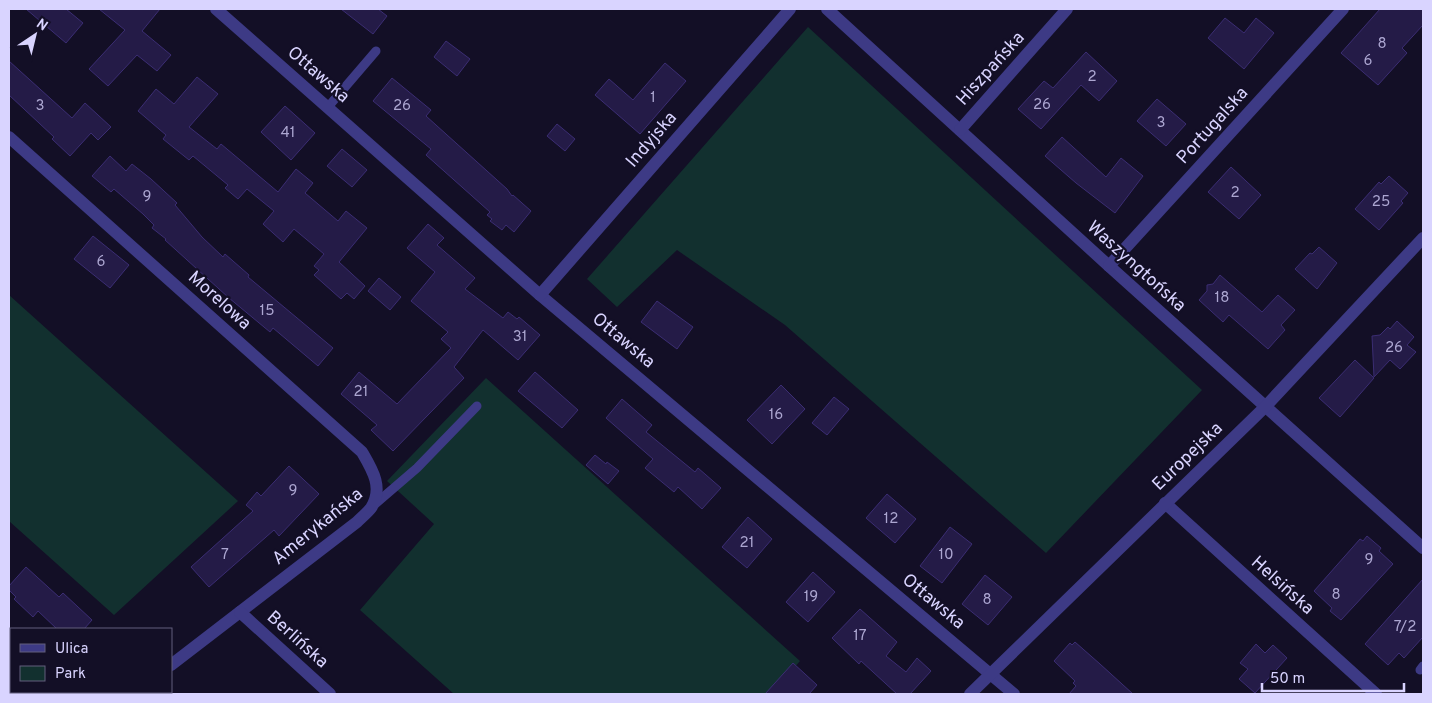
<svg xmlns="http://www.w3.org/2000/svg" width="1432" height="703" font-family="Overpass,sans-serif">
  <rect width="100%" height="100%" fill="#130f26"/>
  <g fill="#12302f">
    <polygon points="808,27 1202,390 1046,553 785,325 677,250 617,307 587,279"/>
    <polygon points="9,295 238,501 114,615 9,521"/>
    <polygon points="486,378 800,661 771,694 454,694 360,610 434,524 387,481"/>
  </g>
  <g fill="#241b47" stroke="#3b2d73">
    <polygon points="26,9 66,9 83,23 66,43"/>
    <polygon points="99,9 160,9 142,31 171,55 157,71 137,55 108,86 89,69 125,30"/>
    <polygon points="341,9 378,9 387,16 373,34"/>
    <polygon points="1380,9 1423,9 1423,25 1402,48 1407,53 1378,85 1341,53"/>
    <polygon points="1225,18 1244,33 1256,18 1274,33 1244,69 1208,38"/>
    <polygon points="446,41 470,59 457,76 434,57"/>
    <polygon points="1086,52 1117,81 1099,101 1081,85 1041,129 1018,109 1044,81 1053,88"/>
    <polygon points="9,61 72,118 85,103 111,127 98,140 91,133 70,156 52,139 54,137 9,95"/>
    <polygon points="665,63 686,81 640,134 595,95 609,79 633,100"/>
    <polygon points="197,77 218,94 189,127 217,149 221,144 278,192 296,169 313,183 305,193 338,221 346,211 367,228 339,262 365,286 354,299 347,293 341,299 314,275 319,270 314,266 324,254 294,229 283,242 263,224 274,211 247,189 238,199 225,188 228,185 193,156 189,160 163,139 166,135 138,111 156,89 174,104"/>
    <polygon points="392,78 431,110 426,116 507,189 512,196 513,195 531,211 514,232 506,225 502,230 490,221 492,219 487,215 490,212 426,155 431,149 373,101"/>
    <polygon points="1157,99 1186,124 1166,146 1137,121"/>
    <polygon points="285,106 315,133 291,160 261,132"/>
    <polygon points="557,124 575,139 565,151 547,136"/>
    <polygon points="1062,137 1106,177 1121,158 1143,176 1115,213 1076,183 1045,156"/>
    <polygon points="342,149 367,170 352,187 327,166"/>
    <polygon points="110,156 126,171 132,164 151,179 177,203 175,205 202,237 223,257 225,254 249,275 248,277 333,348 318,366 273,328 270,332 229,298 165,240 166,239 152,228 154,225 143,214 114,189 111,192 92,176"/>
    <polygon points="1231,167 1261,195 1239,219 1208,192"/>
    <polygon points="1389,176 1408,193 1401,201 1403,203 1379,230 1355,209 1379,182 1381,184"/>
    <polygon points="428,224 444,238 437,245 475,278 465,289 503,318 508,312 517,319 519,317 540,335 518,360 483,330 454,367 464,378 393,451 371,430 377,425 341,394 359,372 397,404 451,348 441,339 448,332 411,301 435,272 407,248"/>
    <polygon points="93,236 129,265 110,288 74,259"/>
    <polygon points="1319,247 1337,263 1317,289 1295,269 1310,253 1312,254"/>
    <polygon points="1220,275 1262,312 1278,295 1295,310 1281,325 1285,330 1268,349 1229,315 1223,322 1199,300 1207,291 1207,285 1213,284"/>
    <polygon points="379,278 401,297 390,310 368,291"/>
    <polygon points="657,301 693,327 677,349 641,322"/>
    <polygon points="1397,321 1414,337 1407,345 1416,352 1400,369 1390,360 1374,377 1372,336 1380,335 1388,327 1390,329"/>
    <polygon points="1355,360 1374,378 1340,417 1319,398"/>
    <polygon points="535,372 578,410 562,428 518,391"/>
    <polygon points="781,385 805,409 772,444 747,420"/>
    <polygon points="834,397 849,409 827,435 812,423"/>
    <polygon points="622,399 652,425 646,432 695,472 698,468 721,488 702,509 678,487 674,492 645,468 653,459 606,418"/>
    <polygon points="595,455 606,464 607,462 619,471 608,484 586,465"/>
    <polygon points="289,466 319,494 279,536 274,530 209,587 191,567 253,511 246,505 257,492 261,496"/>
    <polygon points="887,494 916,519 895,543 866,518"/>
    <polygon points="748,517 772,539 747,568 722,547"/>
    <polygon points="950,527 972,544 942,583 920,566"/>
    <polygon points="1367,536 1381,548 1379,551 1393,564 1341,620 1330,611 1332,608 1314,591 1360,539 1363,541"/>
    <polygon points="26,567 59,597 63,593 92,620 84,629 57,629 38,611 33,617 14,599 16,597 9,590 9,586"/>
    <polygon points="813,572 835,592 808,622 786,602"/>
    <polygon points="985,575 1012,597 988,625 962,604"/>
    <polygon points="1423,579 1423,637 1404,658 1399,653 1388,665 1365,644"/>
    <polygon points="860,609 897,642 886,656 906,672 917,658 931,671 910,694 897,694 861,661 859,664 832,638"/>
    <polygon points="1075,642 1100,664 1133,694 1069,694 1076,686 1073,683 1075,681 1054,661 1070,643 1072,645"/>
    <polygon points="1256,644 1265,653 1273,645 1287,658 1255,693 1239,679 1248,669 1240,663"/>
    <polygon points="793,663 817,685 809,694 765,694"/>
  </g>
  <g fill="none" stroke-linecap="round" stroke-linejoin="round">
    <g stroke="#3d3a85" stroke-width="9">
      <polyline points="328,107 376,51"/>
      <polyline points="374,505 417,468 477,406"/>
      <polyline points="1420,670 1423,666"/>
    </g>
    <g stroke="#3d3a85" stroke-width="12">
      <polyline points="216,9 540,295 1014,694"/>
      <polyline points="827,9 1109,266 1423,548"/>
      <polyline points="960,130 1067,9"/>
      <path d="M 9,137 L 362,452 C 372,469 384,488 371,508 C 367,513 361,518 357,522 L 171,665"/>
      <polyline points="1109,266 1343,9"/>
      <polyline points="540,295 790,9"/>
      <polyline points="1165,503 1376,694"/>
      <polyline points="240,612 330,694"/>
      <polyline points="133,694 136,692"/>
      <polyline points="970,694 1265,407 1423,238"/>
    </g>
  </g>
  <g text-anchor="middle" dominant-baseline="central" stroke-width="4.5" stroke-linejoin="round" paint-order="stroke">
    <g font-size="15" fill="#aca6d1">
      <text x="1382" y="44">8</text>
      <text x="1368" y="61">6</text>
      <text x="1092" y="77">2</text>
      <text x="653" y="98">1</text>
      <text x="1042" y="105">26</text>
      <text x="40" y="106">3</text>
      <text x="402" y="106">26</text>
      <text x="1161" y="123">3</text>
      <text x="288" y="133">41</text>
      <text x="1235" y="193">2</text>
      <text x="147" y="197">9</text>
      <text x="1381" y="202">25</text>
      <text x="101" y="262">6</text>
      <text x="1222" y="298">18</text>
      <text x="267" y="311">15</text>
      <text x="520" y="337">31</text>
      <text x="1394" y="348">26</text>
      <text x="361" y="392">21</text>
      <text x="776" y="415">16</text>
      <text x="293" y="491">9</text>
      <text x="891" y="519">12</text>
      <text x="747" y="543">21</text>
      <text x="225" y="555">7</text>
      <text x="946" y="555">10</text>
      <text x="1369" y="560">9</text>
      <text x="1336" y="595">8</text>
      <text x="811" y="597">19</text>
      <text x="987" y="600">8</text>
      <text x="1405" y="627">7/2</text>
      <text x="860" y="636">17</text>
    </g>
    <g font-size="18" fill="#d9d4ff" stroke="#130f26">
      <text transform="translate(991 69) rotate(-48)">Hiszpańska</text>
      <text transform="translate(318 75) rotate(41)">Ottawska</text>
      <text transform="translate(1213 126) rotate(-48)">Portugalska</text>
      <text transform="translate(652 140) rotate(-49)">Indyjska</text>
      <text transform="translate(1136 267) rotate(42)">Waszyngtońska</text>
      <text transform="translate(219 301) rotate(42)">Morelowa</text>
      <text transform="translate(623 341) rotate(40)">Ottawska</text>
      <text transform="translate(1188 457) rotate(-44)">Europejska</text>
      <text transform="translate(318 527) rotate(-39)">Amerykańska</text>
      <text transform="translate(1282 586) rotate(42)">Helsińska</text>
      <text transform="translate(933 602) rotate(40)">Ottawska</text>
      <text transform="translate(297 640) rotate(42)">Berlińska</text>
    </g>
  </g>
  <rect width="1432" height="703" fill="none" stroke="#d9d4ff" stroke-width="20"/>
  <rect x="10" y="628" width="162" height="65" fill="#130f26" stroke="#625e7d"/>
  <rect x="20" y="644" width="25" height="8" fill="#3d3a85" stroke="#625e7d"/>
  <text x="55" y="653" font-size="15" fill="#d9d4ff">Ulica</text>
  <rect x="20" y="666" width="25" height="15" fill="#12302f" stroke="#625e7d"/>
  <text x="55" y="678" font-size="15" fill="#d9d4ff">Park</text>
  <g transform="translate(35 35) rotate(35)" stroke="#130f26" stroke-width="4" paint-order="stroke">
  <path d="M0-4L9 19L0 12L-9 19Z" fill="#d9d4ff"/>
  <text y="-8" font-size="14" font-weight="bold" text-anchor="middle" fill="#d9d4ff">N</text>
  </g>
  <path d="M1262 683v8h142v-8" fill="none" stroke="#d9d4ff" stroke-width="2.5"/>
  <text x="1270" y="683" font-size="15" fill="#d9d4ff" stroke="#130f26" stroke-width="4" paint-order="stroke">50 m</text>
</svg>
